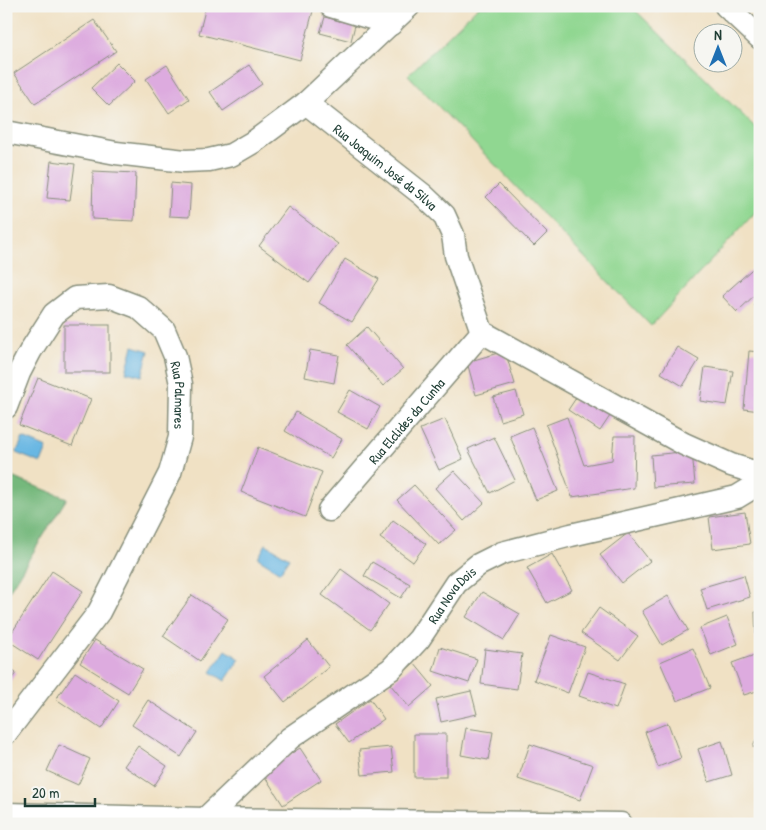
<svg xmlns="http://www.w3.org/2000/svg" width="766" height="830" font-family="'Patrick Hand',sans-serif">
  <rect width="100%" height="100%" fill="#f6f6f2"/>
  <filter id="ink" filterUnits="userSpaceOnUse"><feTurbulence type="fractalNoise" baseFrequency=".02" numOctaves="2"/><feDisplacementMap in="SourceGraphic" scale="10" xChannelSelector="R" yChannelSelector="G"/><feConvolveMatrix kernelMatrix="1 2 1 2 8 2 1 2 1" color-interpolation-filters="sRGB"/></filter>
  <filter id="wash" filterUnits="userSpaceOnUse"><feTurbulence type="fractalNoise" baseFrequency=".0096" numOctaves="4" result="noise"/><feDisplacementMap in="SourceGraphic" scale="20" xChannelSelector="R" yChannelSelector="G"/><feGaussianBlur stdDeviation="1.12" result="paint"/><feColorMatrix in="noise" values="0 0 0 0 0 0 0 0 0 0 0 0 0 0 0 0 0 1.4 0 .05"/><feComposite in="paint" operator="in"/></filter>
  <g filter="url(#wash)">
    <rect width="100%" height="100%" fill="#f0e1c4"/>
    <polygon fill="#90d791" stroke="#588a62" points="479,6 631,6 760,132 760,207 651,326 408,75"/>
    <polygon fill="#74b87b" stroke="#4a7a58" points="6,475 67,498 6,596"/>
    <g fill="#69b7e3" stroke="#447a8c">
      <polygon points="133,346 149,351 142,376 126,372"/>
      <polygon points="23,438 47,448 41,463 16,453"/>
      <polygon points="266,544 289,558 280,572 258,558"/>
      <polygon points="226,650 240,659 225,681 211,672"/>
    </g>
    <g id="blocks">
      <g fill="#ddabdf">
        <polygon points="206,6 293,6 313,11 300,60 199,34"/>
        <polygon points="325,17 355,25 351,41 320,33"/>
        <polygon points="94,20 116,51 35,104 14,73"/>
        <polygon points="117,63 135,81 109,106 91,88"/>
        <polygon points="167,65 189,99 169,113 146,79"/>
        <polygon points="249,65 262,84 223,111 210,92"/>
        <polygon points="51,161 75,164 70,200 47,198"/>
        <polygon points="93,171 136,173 134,221 92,219"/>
        <polygon points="171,183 191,185 189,217 169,216"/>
        <polygon points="499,184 547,233 534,246 486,197"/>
        <polygon points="288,207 338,244 309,283 259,246"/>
        <polygon points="345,259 379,279 352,322 319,303"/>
        <polygon points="760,262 760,290 737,312 722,296"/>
        <polygon points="760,299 760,312 753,305"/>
        <rect x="64" y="325" width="46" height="47"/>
        <polygon points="367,327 403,369 383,386 347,345"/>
        <polygon points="677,347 699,360 683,386 661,373"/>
        <polygon points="310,350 339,355 334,383 305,377"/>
        <polygon points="505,351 515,384 476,395 467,362"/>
        <polygon points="749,351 760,352 760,411 744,409"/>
        <polygon points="705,367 733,371 727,405 700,401"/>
        <polygon points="38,378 91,399 72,446 19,425"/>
        <polygon points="350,390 380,407 368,429 337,412"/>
        <polygon points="516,391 523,414 500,421 493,397"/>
        <polygon points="580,392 612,413 600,431 568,410"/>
        <polygon points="296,412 342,439 331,458 285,431"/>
        <polygon points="567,417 584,465 612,460 614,436 635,436 634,488 572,497 546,425"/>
        <polygon points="445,419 463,459 439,470 420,429"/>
        <polygon points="532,427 558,491 536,500 510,436"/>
        <polygon points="494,437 515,480 490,493 468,449"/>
        <polygon points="258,447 322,472 305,517 241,492"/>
        <polygon points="692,451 695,484 653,487 651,455"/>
        <polygon points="454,471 484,503 464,521 435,488"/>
        <polygon points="414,485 456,530 439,545 397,500"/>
        <polygon points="745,512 750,544 713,549 709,517"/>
        <polygon points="393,520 426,544 413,562 380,538"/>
        <polygon points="628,533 650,561 622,583 600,555"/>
        <polygon points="552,554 572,590 547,603 527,568"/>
        <polygon points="372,562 410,584 401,598 364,576"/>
        <polygon points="341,569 389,604 370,630 322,595"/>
        <polygon points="52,571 83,591 38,660 7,640"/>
        <polygon points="744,575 750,597 707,610 700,588"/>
        <polygon points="482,592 520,614 504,640 466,617"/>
        <polygon points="192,595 228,619 200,661 163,636"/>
        <polygon points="668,596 688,630 662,645 642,611"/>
        <polygon points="599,608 638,636 620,660 581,633"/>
        <polygon points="755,612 760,612 760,641 756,641"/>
        <polygon points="727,617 738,644 711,655 700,628"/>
        <polygon points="551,635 585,647 568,693 534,680"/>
        <polygon points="95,640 143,669 128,693 80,663"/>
        <polygon points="308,640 329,667 285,702 264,676"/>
        <polygon points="440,647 477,659 469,683 433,671"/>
        <polygon points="693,648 710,688 677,701 660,662"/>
        <polygon points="485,649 522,654 517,689 481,684"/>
        <polygon points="760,653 760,690 744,695 732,663"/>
        <polygon points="414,663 433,686 409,707 390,684"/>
        <polygon points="6,666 16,673 6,687"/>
        <polygon points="75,672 119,701 101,729 56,699"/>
        <polygon points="588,672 625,684 616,709 579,696"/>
        <polygon points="471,691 477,714 441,722 436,699"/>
        <polygon points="370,699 384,719 349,743 335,724"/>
        <polygon points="148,700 197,732 181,757 132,725"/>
        <polygon points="668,723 681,758 658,767 645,732"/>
        <polygon points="466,728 493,732 488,760 461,755"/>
        <polygon points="760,730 760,750 753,747"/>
        <rect x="414" y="734" width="32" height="43"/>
        <polygon points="722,741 732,775 709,782 698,749"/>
        <polygon points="530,744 593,765 580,800 518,779"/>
        <polygon points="59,745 90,759 78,785 47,771"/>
        <polygon points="138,746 167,766 154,786 124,766"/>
        <polygon points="391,747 394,772 362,775 359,750"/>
        <polygon points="300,748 321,780 283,805 262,772"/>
      </g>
    </g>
  </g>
  <g filter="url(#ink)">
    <use href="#blocks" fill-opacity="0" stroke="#888f7c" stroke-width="1"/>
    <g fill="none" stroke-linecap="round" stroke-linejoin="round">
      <defs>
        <g id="street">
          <polyline points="331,6 391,24"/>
          <polyline points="726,6 760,38"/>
          <path id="s1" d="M 306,103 L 423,195 L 444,215 L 453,235 L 456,256 L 482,332 L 684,444 L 731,465 L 760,474"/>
          <polyline points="6,132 116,153 185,161 209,160 231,155 255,141 306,103 409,6"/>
          <path id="s2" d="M 6,407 L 19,373 L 31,350 L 54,314 L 75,298 L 109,296 L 138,307 L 164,330 L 175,356 L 181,384 L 180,437 L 170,473 L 99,612 L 6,733"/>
          <path id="s3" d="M 329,510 L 482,332"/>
          <polyline points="6,814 205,819 621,824"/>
          <path id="s4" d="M 205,819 L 290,738 L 391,669 L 419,639 L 456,583 L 478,565 L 502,553 L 571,535 L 737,497 L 760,483"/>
        </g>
      </defs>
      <use href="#street" stroke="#888f7c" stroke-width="25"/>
      <use href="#street" stroke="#fff" stroke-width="22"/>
    </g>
  </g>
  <g text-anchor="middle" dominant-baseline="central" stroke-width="4" stroke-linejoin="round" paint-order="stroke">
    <g font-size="14" fill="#1f3d34" stroke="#f6f6f2">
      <text stroke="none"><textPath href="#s1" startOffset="102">Rua Joaquim José da Silva</textPath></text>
      <text stroke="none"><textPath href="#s2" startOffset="299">Rua Palmares</textPath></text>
      <text stroke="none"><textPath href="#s3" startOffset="118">Rua Elclides da Cunha</textPath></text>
      <text stroke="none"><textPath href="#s4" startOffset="336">Rua Nova Dois</textPath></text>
    </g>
  </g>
  <rect width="766" height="830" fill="none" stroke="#f6f6f2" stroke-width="25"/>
  <g transform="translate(718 48)"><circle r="24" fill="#f6f6f2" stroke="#a0aca6"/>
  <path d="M0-4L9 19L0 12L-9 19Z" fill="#1f6fb2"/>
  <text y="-8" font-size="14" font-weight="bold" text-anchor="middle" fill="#1f3d34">N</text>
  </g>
  <path d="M25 798v8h70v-8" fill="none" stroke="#1f3d34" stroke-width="2.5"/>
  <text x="32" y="798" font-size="15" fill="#1f3d34" stroke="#f6f6f2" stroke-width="4" paint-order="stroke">20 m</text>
</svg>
